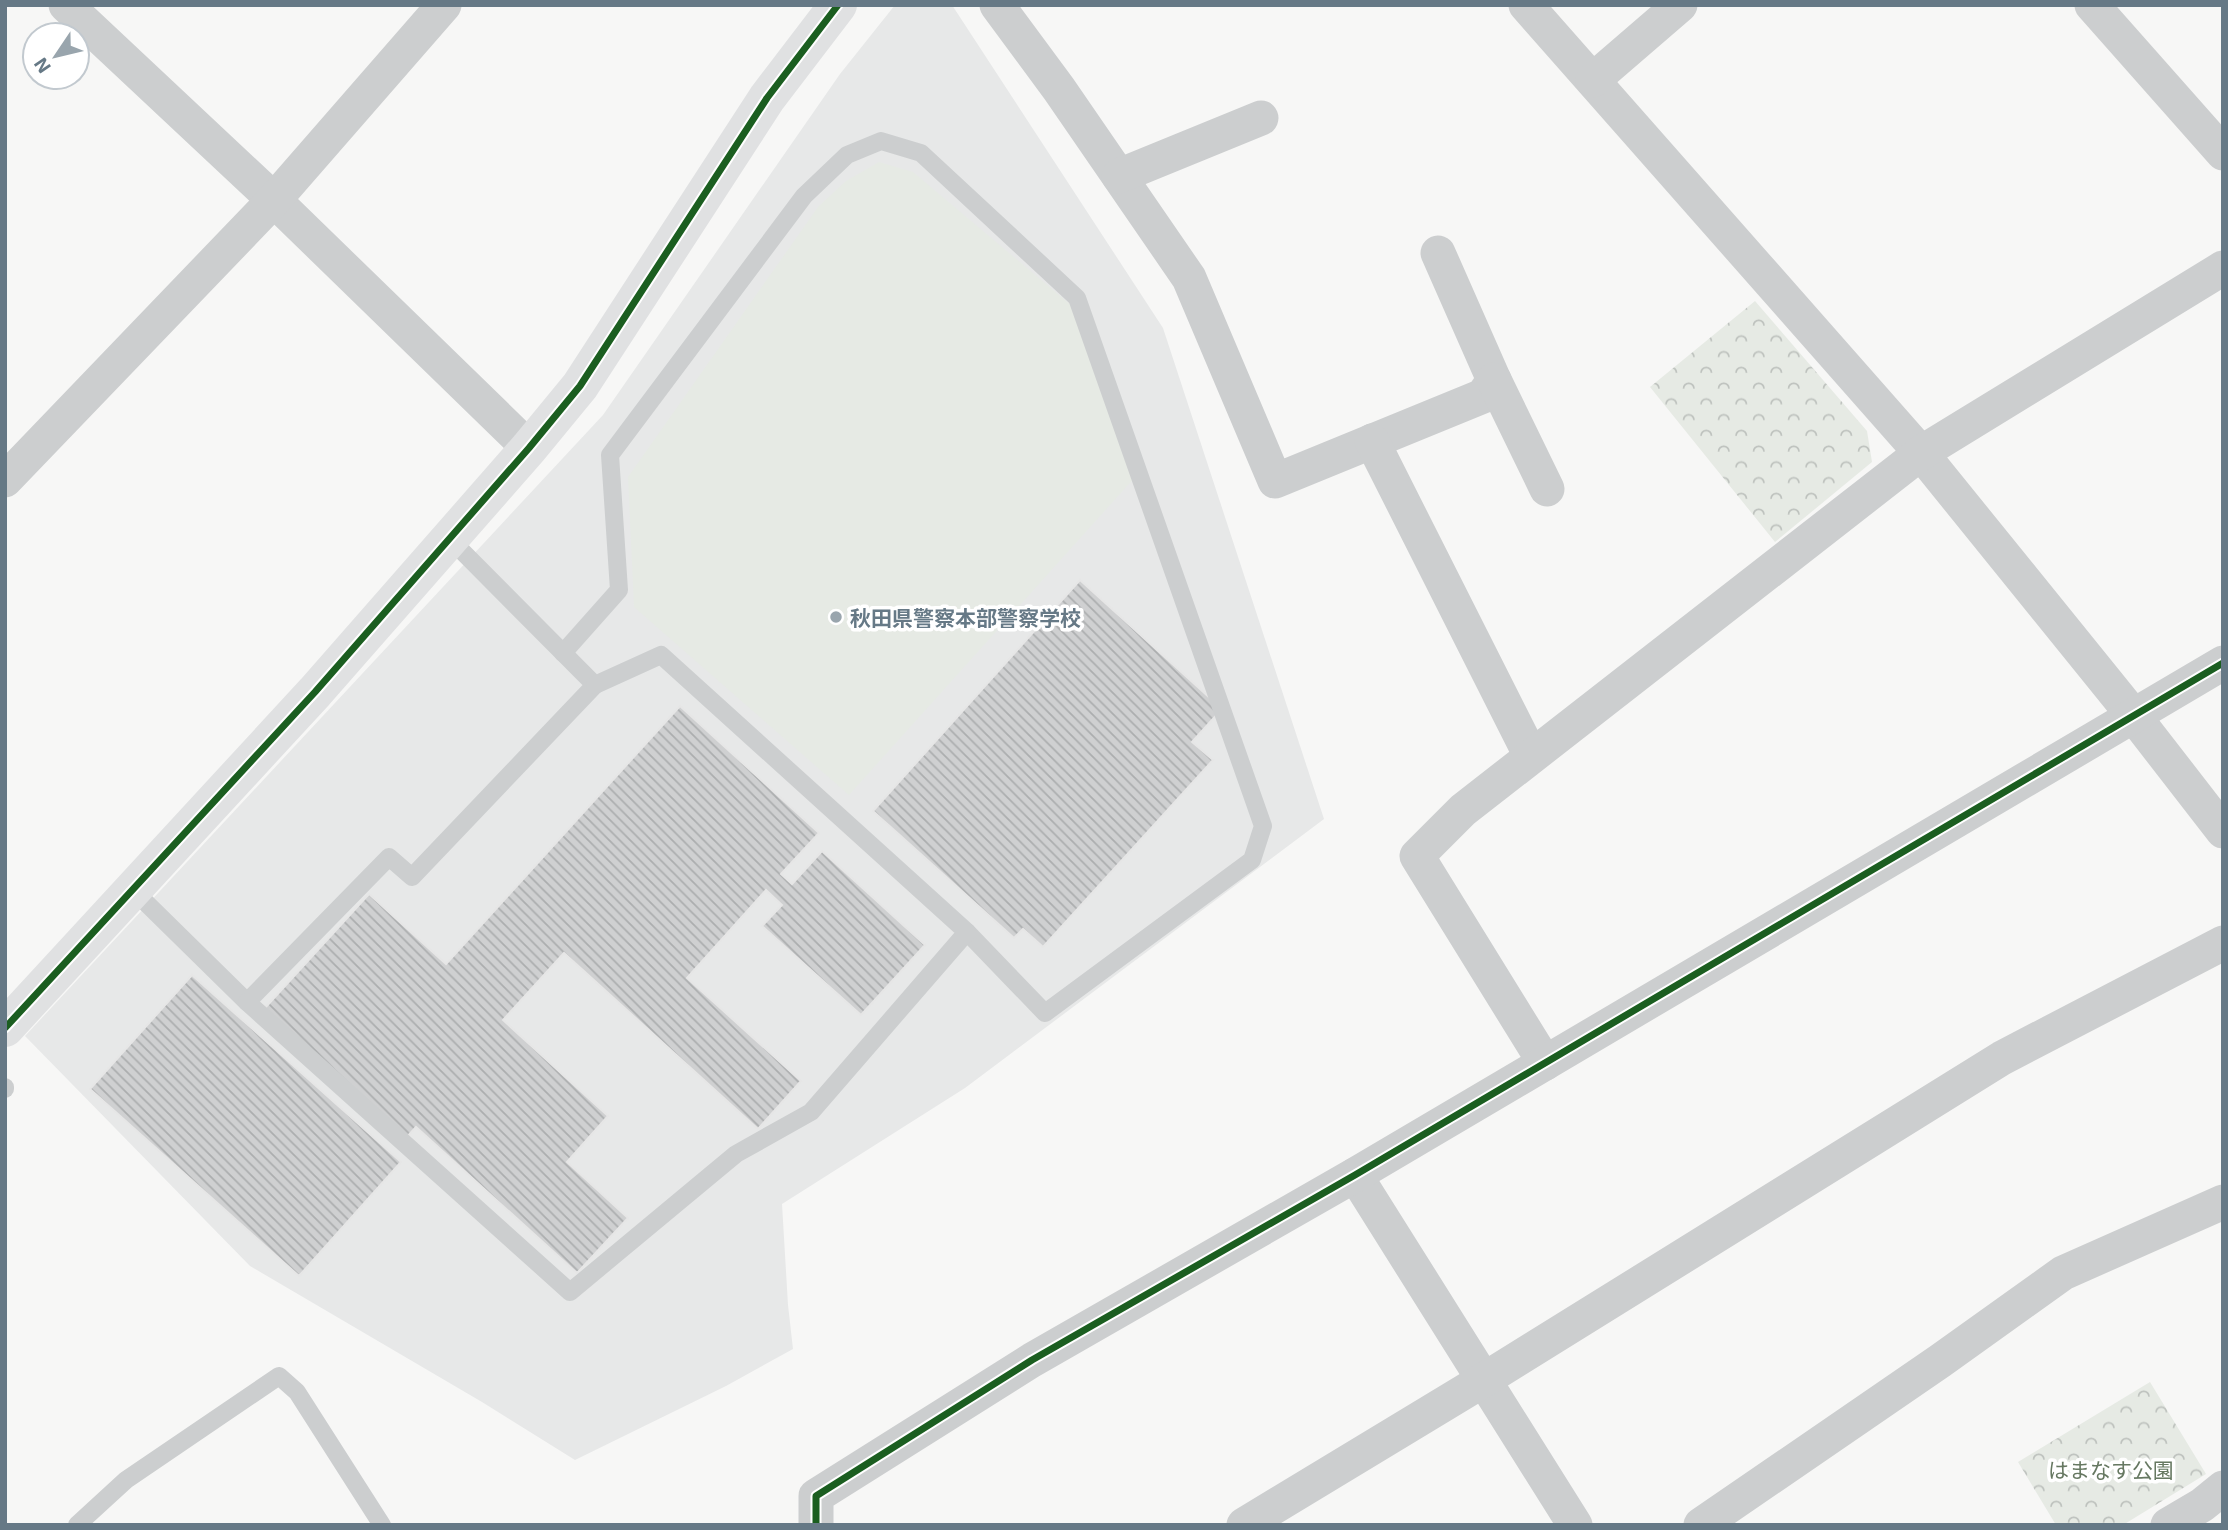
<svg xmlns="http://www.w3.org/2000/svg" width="2228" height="1530" font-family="'Exo 2','Noto Sans JP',sans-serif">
  <defs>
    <pattern id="park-crowns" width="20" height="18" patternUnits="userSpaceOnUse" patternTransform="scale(1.75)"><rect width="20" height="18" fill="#e6eae4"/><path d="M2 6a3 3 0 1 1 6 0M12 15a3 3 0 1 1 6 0" fill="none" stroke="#bec2be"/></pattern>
    <pattern id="building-back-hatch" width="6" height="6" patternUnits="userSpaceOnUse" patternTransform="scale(1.75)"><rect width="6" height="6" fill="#cfd0d1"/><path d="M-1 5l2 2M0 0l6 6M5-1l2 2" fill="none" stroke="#acaeaf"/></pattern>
  </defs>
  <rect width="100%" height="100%" fill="#f7f7f6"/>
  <polygon fill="#e7e8e8" points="895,5 952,5 1163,328 1324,819 965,1088 782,1204 788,1305 793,1349 726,1386 575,1460 482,1402 250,1266 25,1036 603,415 840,74"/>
  <g fill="url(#park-crowns)">
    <polygon points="1755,301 1867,431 1872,462 1775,542 1650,387"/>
    <polygon points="2150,1382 2206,1474 2123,1525 2056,1525 2018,1462"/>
  </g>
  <polygon fill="#e6eae4" points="879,162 913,172 1072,306 1137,475 849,795 634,607 628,477 818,207 846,181"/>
  <g fill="url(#building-back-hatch)" stroke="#e6e6e6" stroke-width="2">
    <polygon points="1080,580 1222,709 1192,742 1213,760 1043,947 1023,929 1014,938 873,811"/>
    <polygon points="680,706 819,833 781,874 792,884 822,851 925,945 861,1015 762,926 782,905 766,890 687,978 801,1081 758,1129 564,953 503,1020 608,1116 567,1162 628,1218 577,1273 416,1127 406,1138 264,1009 369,894 446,964"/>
    <polygon points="192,975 401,1162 299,1276 90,1089"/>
  </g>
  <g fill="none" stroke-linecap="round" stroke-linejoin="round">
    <g stroke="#cccecf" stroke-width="18">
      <polyline points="563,653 619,590 610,455 804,196 847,155 881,141 921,153 1077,298 1263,826 1252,860 1045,1013 967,932"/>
      <polyline points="133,890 247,1002 389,857 412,877 595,685 449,538"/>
      <polyline points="247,1002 570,1292 736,1154 811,1112 967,932 661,655 595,685"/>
      <polyline points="5,1087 5,1089"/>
      <polyline points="77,1525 126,1480 279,1376 297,1392 382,1525"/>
    </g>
    <g stroke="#cccecf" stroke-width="35">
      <polyline points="66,5 274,200 529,448"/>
      <polyline points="997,5 1059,89 1189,278 1275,481 1483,396 1494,380 1438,253"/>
      <polyline points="1526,5 1921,453 2133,715 2223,831"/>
      <polyline points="2092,5 2223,153"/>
      <polyline points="1593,80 1680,5"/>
      <polyline points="1119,176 1261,118"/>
      <polyline points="1494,380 1547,489"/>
      <polyline points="1372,441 1531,756"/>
      <polyline points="5,480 274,200 444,5"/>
      <polyline points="1545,1063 1417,856 1463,810 1921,453 2223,268"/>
      <polyline points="1355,1175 1575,1525"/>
      <polyline points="816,1525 816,1496 1032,1360 1355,1175 2223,663"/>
      <polyline points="1244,1525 1482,1381 2002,1058 2223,943"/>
      <polyline points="1701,1525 1940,1361 2063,1273 2223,1202"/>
      <polyline points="2168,1525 2202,1505 2223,1488"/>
    </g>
    <polyline stroke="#e0e1e2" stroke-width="38" points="5,1028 315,692 529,448 580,386 767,98 838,5"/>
    <defs>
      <g id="cycleway">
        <polyline points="5,1028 315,692 529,448 580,386 767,98 838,5"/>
        <polyline points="816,1525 816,1496 1032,1360 1355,1175 2223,663"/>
      </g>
    </defs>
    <use href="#cycleway" stroke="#fff" stroke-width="11"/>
    <use href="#cycleway" stroke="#1b5e20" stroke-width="7"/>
  </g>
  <circle fill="#99a5ad" stroke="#fff" stroke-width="2.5" cx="836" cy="617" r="7"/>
  <g text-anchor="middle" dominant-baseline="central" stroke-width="7" stroke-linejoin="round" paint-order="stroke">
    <g font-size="21" font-weight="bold" fill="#667986" stroke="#fff" text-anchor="start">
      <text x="850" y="617">秋田県警察本部警察学校</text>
    </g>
    <g font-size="21" fill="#667861" stroke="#fff">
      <text x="2111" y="1469">はまなす公園</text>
    </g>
  </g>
  <rect width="2228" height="1530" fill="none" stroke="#667986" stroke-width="14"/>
  <g transform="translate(56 56) rotate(235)"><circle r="33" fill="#ffffff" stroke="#c2c9cf" stroke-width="2"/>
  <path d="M0-5L12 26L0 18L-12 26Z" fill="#99a5ad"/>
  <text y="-10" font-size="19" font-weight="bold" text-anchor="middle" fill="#667986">N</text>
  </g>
</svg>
